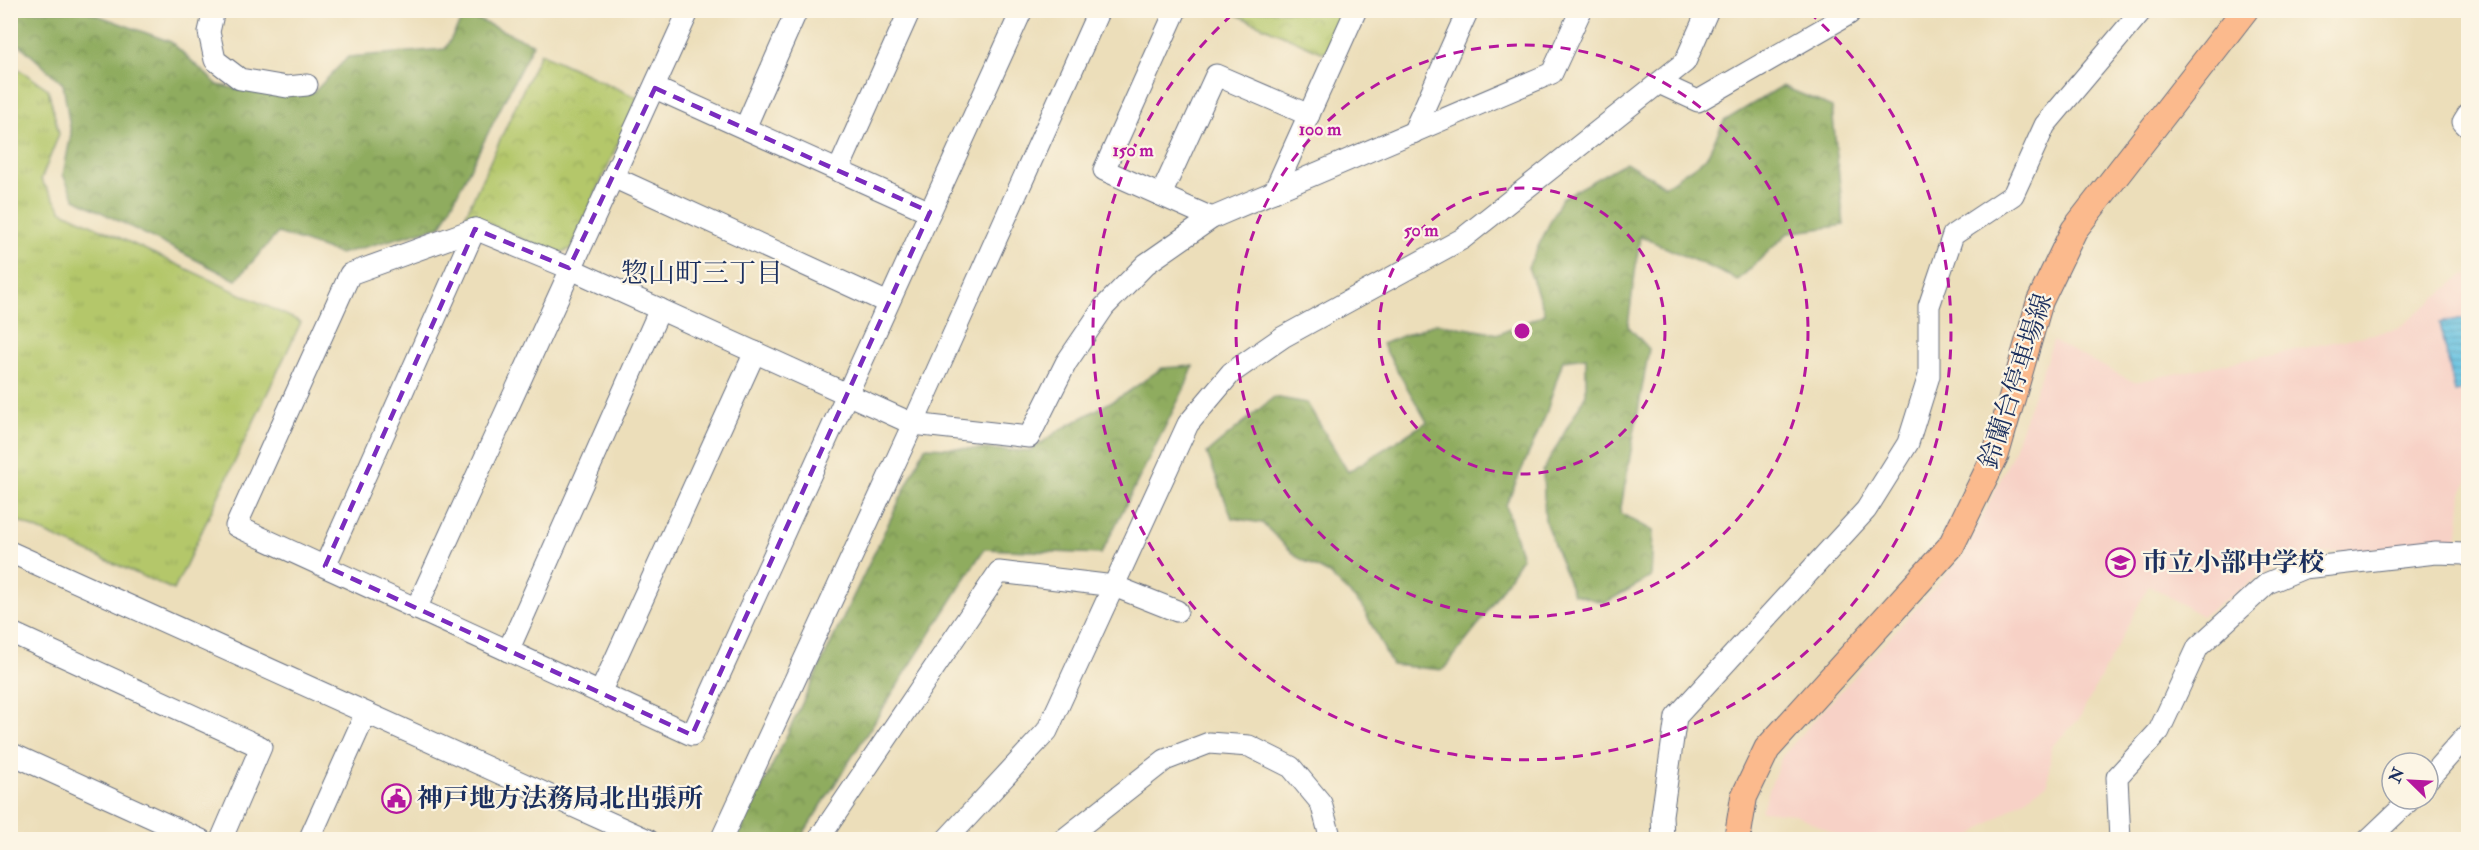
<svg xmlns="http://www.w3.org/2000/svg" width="2479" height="850" font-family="'IM FELL Double Pica','Noto Serif JP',serif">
  <defs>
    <pattern id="grass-tufts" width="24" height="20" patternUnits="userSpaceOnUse" patternTransform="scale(1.5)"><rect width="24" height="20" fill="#b4c76a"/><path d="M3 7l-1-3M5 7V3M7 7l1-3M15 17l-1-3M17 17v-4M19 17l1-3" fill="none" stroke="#9aab5e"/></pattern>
    <pattern id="forest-crowns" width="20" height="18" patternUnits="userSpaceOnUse" patternTransform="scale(1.5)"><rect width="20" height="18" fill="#8fac5e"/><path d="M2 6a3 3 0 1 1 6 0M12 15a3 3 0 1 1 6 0" fill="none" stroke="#748c51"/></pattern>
    <pattern id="park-crowns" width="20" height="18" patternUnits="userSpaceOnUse" patternTransform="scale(1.5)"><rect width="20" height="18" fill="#b4c76a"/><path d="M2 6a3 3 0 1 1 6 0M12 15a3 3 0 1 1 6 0" fill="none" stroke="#9aab5e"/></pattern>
    <pattern id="water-rules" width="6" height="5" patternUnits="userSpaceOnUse" patternTransform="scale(1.5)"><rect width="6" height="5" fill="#63c1e1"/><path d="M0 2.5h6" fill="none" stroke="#519dba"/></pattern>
  </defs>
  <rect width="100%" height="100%" fill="#fcf5e5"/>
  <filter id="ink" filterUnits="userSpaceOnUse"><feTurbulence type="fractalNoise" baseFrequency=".0167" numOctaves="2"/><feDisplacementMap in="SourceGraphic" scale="12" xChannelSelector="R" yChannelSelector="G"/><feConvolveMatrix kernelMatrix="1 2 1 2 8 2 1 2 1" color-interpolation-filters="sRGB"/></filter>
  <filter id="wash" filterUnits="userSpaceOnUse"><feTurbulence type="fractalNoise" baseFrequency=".008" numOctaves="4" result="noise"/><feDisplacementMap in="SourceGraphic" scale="24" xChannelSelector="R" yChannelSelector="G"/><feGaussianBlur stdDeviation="1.35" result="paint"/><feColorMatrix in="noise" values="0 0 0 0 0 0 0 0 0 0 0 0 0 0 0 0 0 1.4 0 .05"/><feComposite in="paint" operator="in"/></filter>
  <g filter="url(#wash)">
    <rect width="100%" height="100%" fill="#ecdeba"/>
    <polygon fill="#f7d1c6" points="2468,273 2468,481 2462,493 2457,544 2306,554 2266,572 2202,616 2149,585 2079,719 2051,747 2048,783 1966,839 1845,839 1795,814 1761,811 1782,756 1964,555 2012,455 2053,341 2134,382 2398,329 2458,279"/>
    <polygon fill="url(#grass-tufts)" stroke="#687b64" stroke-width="1.5" points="11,64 48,89 59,134 41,180 62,211 301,322 174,590 11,518"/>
    <g fill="url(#forest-crowns)" stroke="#556e5e" stroke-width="1.5">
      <polygon points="11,11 86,11 171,42 218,85 257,93 313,93 348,57 445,49 465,14 533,44 441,226 340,254 278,233 236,280 75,199 63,175 71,134 63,84 11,37"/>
      <polygon points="1782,86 1832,107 1844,225 1788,233 1738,280 1640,236 1628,326 1649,349 1620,513 1653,531 1651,577 1605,603 1573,594 1545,521 1543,471 1586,394 1586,357 1563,360 1545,417 1506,505 1522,558 1477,627 1443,670 1392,665 1362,606 1329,574 1297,557 1262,523 1232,518 1207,453 1274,397 1307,403 1348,472 1427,422 1382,344 1436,323 1499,334 1545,314 1528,267 1562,198 1626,162 1665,186 1706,158 1724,121"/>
      <polygon points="1193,366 1186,385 1101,554 984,549 800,839 737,839 925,447 1030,451 1060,430 1125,394 1162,368"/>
    </g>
    <g fill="url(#park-crowns)" stroke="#687b64" stroke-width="1.5">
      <polygon points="1228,11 1347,11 1328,51 1321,52"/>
      <polygon points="540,53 638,98 571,249 556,254 466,214"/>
    </g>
    <polygon fill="url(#water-rules)" stroke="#3f78a0" stroke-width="1.5" points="2468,317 2468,389 2455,392 2440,323"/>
  </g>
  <g filter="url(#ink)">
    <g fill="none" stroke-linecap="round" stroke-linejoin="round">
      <defs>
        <g id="minor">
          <polyline points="214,10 209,32 215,60 240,79 287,87 307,85"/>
          <path d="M 1022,10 C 911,252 802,494 692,735 L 236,526 L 350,274 L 475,229 L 569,268 L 913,424 L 1029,437 L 1066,363 L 1104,307 L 1146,264 L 1212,218 L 1552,73 L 1581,10"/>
          <polyline points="1176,10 1104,170 1212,218"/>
          <polyline points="1659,83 1698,101 1849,14 1851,10"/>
          <polyline points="655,88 930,212"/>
          <polyline points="2468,114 2463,122 2468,127"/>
          <polyline points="745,128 797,10"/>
          <polyline points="1413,133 1468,10"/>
          <polyline points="838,171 910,10"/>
          <polyline points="613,177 888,303"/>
          <polyline points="1274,192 1356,10"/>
          <polyline points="1161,195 1216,75 1309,115"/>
          <polyline points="10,552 648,840"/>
          <polyline points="325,566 475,229"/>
          <polyline points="416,609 689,10"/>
          <polyline points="10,632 261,747 221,840"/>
          <polyline points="508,651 660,309"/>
          <polyline points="600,693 755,352"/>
          <polyline points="10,753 201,840"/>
          <polyline points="2428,779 2468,734"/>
          <polyline points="309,840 366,713"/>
          <polyline points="721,840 913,424 1099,10"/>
          <polyline points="818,840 999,572 1114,586 1177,611"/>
          <polyline points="946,840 1047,731 1188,424 1231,373 1283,337 1462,239 1685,62 1708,10"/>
          <polyline points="1063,840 1165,760 1209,743 1249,746 1291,767 1321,803 1331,840"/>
          <polyline points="1663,840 1662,815 1676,717 1866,510 1908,443 1929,376 1929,306 1953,235 2013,195 2045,125 2142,10"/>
          <polyline points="2120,840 2117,777 2159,731 2198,647 2268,583 2304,568 2436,553 2465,554 2468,556"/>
          <polyline points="2368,840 2411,799"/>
        </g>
        <polyline id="major" points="1737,840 1744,797 1767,749 1951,546 1996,454 2040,301 2074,230 2245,10"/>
      </defs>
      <use href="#minor" stroke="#646c7e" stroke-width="23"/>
      <use href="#major" stroke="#646c7e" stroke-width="28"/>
      <use href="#minor" stroke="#fff" stroke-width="21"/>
      <use href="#major" stroke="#fbba8d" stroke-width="26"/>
    </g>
  </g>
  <path fill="none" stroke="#7b2cbf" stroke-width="4.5" stroke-dasharray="12 8" stroke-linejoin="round" d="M 655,88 L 930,212 L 692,735 L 325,566 L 475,229 L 569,268 Z"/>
  <g fill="none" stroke="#b5179e" stroke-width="3" stroke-dasharray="10 8">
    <circle cx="1522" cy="331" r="143"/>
    <circle cx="1522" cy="331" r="286"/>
    <path d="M1809 12A429 429 0 1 1 1235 12"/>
  </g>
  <defs>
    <symbol id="school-ring" viewBox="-11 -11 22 22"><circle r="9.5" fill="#fcf5e5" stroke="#b5179e" stroke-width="1.5"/><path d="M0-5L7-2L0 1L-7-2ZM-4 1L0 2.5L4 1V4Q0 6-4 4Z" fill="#b5179e"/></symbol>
    <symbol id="civic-ring" viewBox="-11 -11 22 22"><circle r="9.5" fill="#fcf5e5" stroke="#b5179e" stroke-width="1.5"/><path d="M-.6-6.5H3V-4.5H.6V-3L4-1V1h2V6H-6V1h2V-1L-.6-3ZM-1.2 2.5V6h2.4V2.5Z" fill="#b5179e"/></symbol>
  </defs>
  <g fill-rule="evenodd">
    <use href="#school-ring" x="2104" y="546" width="33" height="33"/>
    <use href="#civic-ring" x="380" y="782" width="33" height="33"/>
  </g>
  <g text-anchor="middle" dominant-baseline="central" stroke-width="4.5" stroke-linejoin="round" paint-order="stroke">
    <g font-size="26" fill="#1b2f5e" stroke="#fcf5e5">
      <text transform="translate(2016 381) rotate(-72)">鈴蘭台停車場線</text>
    </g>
    <g font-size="26" font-weight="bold" fill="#1b2f5e" stroke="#fcf5e5" text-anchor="start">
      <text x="2142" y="563">市立小部中学校</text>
      <text x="417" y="799">神戸地方法務局北出張所</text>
    </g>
    <g font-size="27" fill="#1b2f5e" stroke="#fcf5e5">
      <text x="702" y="273">惣山町三丁目</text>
    </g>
  </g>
  <circle cx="1522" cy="331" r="9" fill="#b5179e" stroke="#fcf5e5" stroke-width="3"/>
  <g font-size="18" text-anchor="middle" font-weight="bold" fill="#b5179e" stroke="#fcf5e5" stroke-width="4.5" stroke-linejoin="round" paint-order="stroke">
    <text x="1320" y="135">100 m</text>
    <text x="1133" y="156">150 m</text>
    <text x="1421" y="236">50 m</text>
  </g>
  <rect width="2479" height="850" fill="none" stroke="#fcf5e5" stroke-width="36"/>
  <g transform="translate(2410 781) rotate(294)"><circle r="28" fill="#fcf5e5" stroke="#a2a6af" stroke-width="1.5"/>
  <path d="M0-4.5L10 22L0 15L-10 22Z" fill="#b5179e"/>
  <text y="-9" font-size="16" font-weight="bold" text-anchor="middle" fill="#1b2f5e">N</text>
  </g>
</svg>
